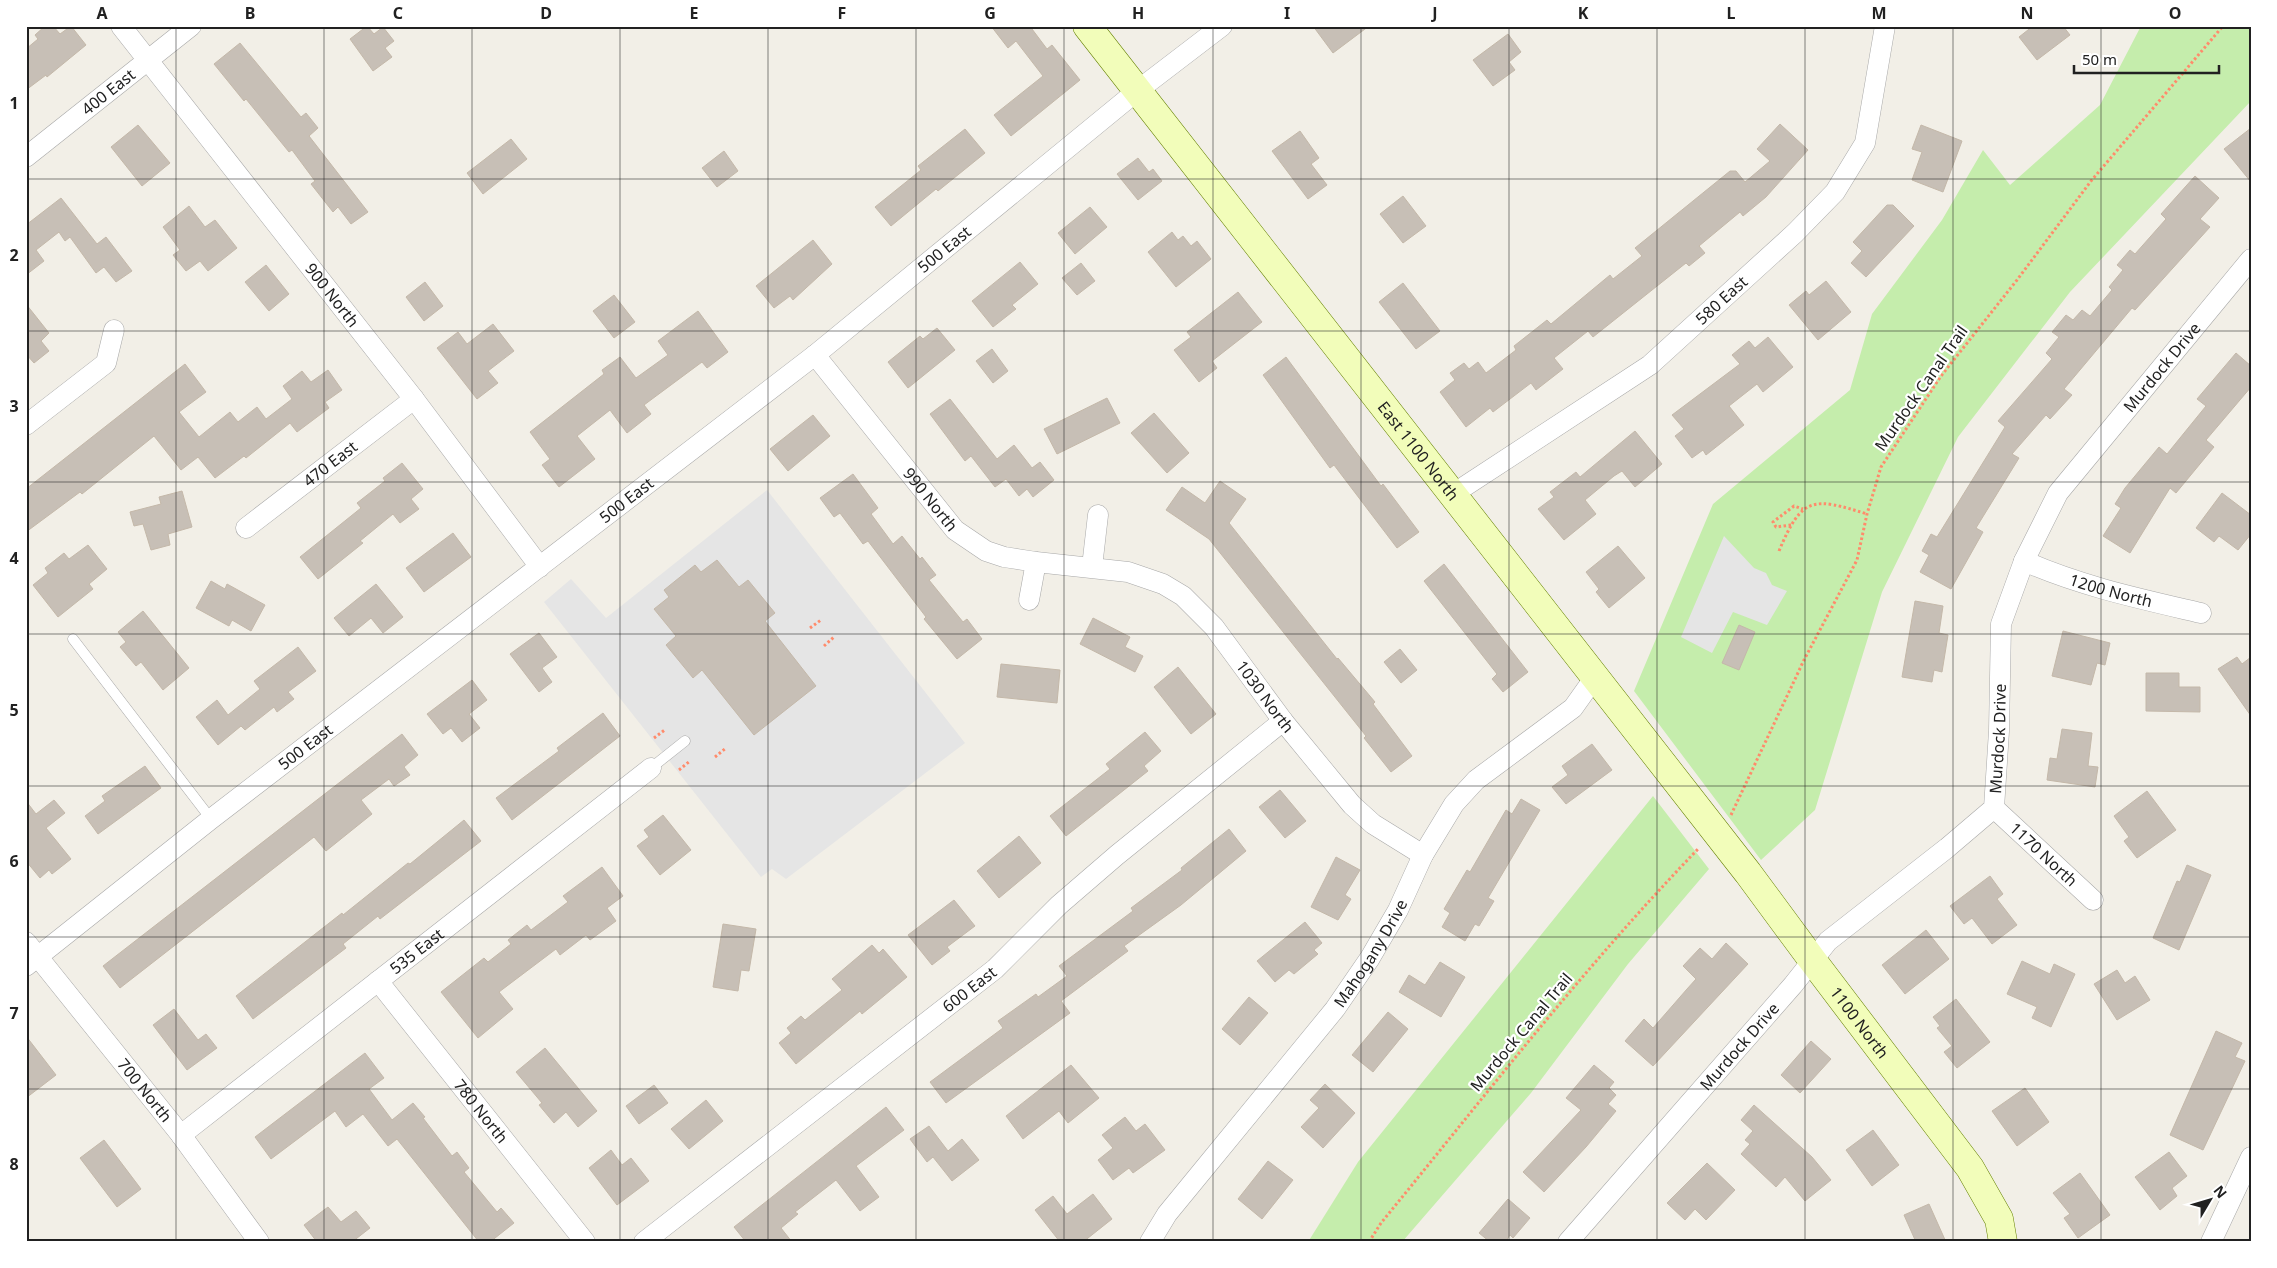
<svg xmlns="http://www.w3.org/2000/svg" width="2277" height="1268" font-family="'Noto Sans',sans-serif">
  <rect width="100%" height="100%" fill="#f2efe7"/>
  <g fill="#c5edac">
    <polygon points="2141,26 2251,26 2251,101 2070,292 1958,437 1882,592 1815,810 1761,860 1634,691 1713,504 1850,390 1872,314 1942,220 1983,150 2010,185 2100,105"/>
    <polygon points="1653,796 1709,869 1628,964 1531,1093 1402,1242 1308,1242 1358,1162"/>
  </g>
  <g fill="#e5e5e5">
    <polygon points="767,490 965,743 786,879 772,869 761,877 544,602 571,579 606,618"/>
    <polygon points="1724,536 1754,568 1766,573 1772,585 1787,591 1767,625 1733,612 1712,653 1681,637"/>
  </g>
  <g fill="#c7bfb6" stroke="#c4b8a9">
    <polygon points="45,26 53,26 60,34 71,26 86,45 47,77 46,75 26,90 26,49 38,39 35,35"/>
    <polygon points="367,26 374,34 383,27 394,41 385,48 392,57 373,71 350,39"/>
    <polygon points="991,26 1036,26 1032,29 1047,49 1052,45 1080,80 1011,136 994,115 1043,76 1016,41 1008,48"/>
    <polygon points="1313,26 1369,26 1333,53"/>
    <polygon points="2033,26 2063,26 2070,35 2037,60 2019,37"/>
    <polygon points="1508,34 1521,52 1509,62 1515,70 1493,86 1473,60"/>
    <polygon points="240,43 301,117 306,113 318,128 309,136 368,212 351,224 338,207 333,212 311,184 315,181 292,150 289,152 246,99 244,101 214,64"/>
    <polygon points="1780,124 1808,150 1766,197 1743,216 1740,212 1699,246 1705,253 1689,266 1686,263 1593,337 1588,331 1554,358 1563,369 1536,390 1531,383 1493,412 1490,408 1466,427 1440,392 1455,380 1450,373 1464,363 1469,369 1478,362 1486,373 1516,350 1514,346 1547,320 1551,324 1610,275 1613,279 1642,256 1635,248 1730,171 1736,171 1745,182 1770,161 1757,149"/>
    <polygon points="138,125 170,163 142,186 111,147"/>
    <polygon points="1921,125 1962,141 1943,192 1912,180 1922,152 1912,149"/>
    <polygon points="2251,128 2251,182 2224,149"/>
    <polygon points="965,129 985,153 938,191 936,189 891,226 875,207 921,170 918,166"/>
    <polygon points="1300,131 1319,158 1311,164 1327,185 1308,199 1272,151"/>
    <polygon points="511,139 527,159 483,194 467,173"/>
    <polygon points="724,151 738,171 717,187 702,168"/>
    <polygon points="1138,158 1149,172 1153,169 1162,181 1138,200 1117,174"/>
    <polygon points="2195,176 2219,198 2200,219 2210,227 2135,310 2132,308 2064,389 2072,395 2050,419 2046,415 2012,454 2019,458 1976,528 1983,532 1951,589 1920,572 1929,555 1922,551 1931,534 1937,537 2005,427 1998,421 2052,359 2046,353 2059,337 2052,332 2066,315 2073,320 2082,310 2090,316 2112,290 2109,287 2123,270 2117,265 2130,250 2135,254 2166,219 2161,214"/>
    <polygon points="1403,196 1426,226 1403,243 1380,214"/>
    <polygon points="61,198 97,244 106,237 132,271 116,282 104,267 96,273 70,237 65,241 59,232 36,250 44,261 26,275 26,225"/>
    <polygon points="1887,205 1893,205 1914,226 1866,277 1851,263 1862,251 1853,242"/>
    <polygon points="189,206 205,227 215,220 237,248 208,271 200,261 186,271 173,255 180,250 163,227"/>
    <polygon points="1090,207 1107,227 1075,254 1058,233"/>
    <polygon points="1172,232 1178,240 1183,236 1191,246 1197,241 1211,259 1176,287 1148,252"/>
    <polygon points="813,240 832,264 793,300 790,296 774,308 756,286"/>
    <polygon points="1020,262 1038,284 1012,305 1016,309 993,327 972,301"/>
    <polygon points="1081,263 1095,281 1077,295 1062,278"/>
    <polygon points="266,265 289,294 269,311 245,282"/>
    <polygon points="1826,281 1851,312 1818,340 1789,305 1806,291 1809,295"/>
    <polygon points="425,282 443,306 424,321 406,297"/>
    <polygon points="1403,283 1440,331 1416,349 1379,302"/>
    <polygon points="1238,292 1262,322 1212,361 1217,368 1199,382 1174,350 1191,337 1187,332"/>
    <polygon points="614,295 635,322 614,338 593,311"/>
    <polygon points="26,304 49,333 41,341 49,351 34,363 26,354"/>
    <polygon points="698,311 728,352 707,368 702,362 644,405 651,414 627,433 610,410 577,436 595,459 559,487 542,465 550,459 530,432 604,374 602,370 620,357 636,378 668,355 658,341"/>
    <polygon points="493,324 514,351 488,371 498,383 477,399 437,348 458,332 467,344"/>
    <polygon points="937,328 955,350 908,388 888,362 920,336 923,339"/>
    <polygon points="1768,337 1793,367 1763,392 1757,384 1729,406 1744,425 1706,455 1703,450 1692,458 1675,436 1684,429 1672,415 1740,364 1732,355 1749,341 1755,348"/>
    <polygon points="992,349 1008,371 993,383 976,361"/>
    <polygon points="2236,353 2251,366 2251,387 2206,440 2214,447 2176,493 2170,488 2130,553 2103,536 2121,508 2115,504 2125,488 2159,447 2167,454 2206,406 2197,399"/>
    <polygon points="1286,357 1381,486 1383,484 1419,532 1397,548 1334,465 1330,468 1263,375"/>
    <polygon points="185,364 206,392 179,412 199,437 230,412 238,422 257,407 266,419 292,399 283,386 302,371 311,382 328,370 342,390 325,402 329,408 297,432 290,423 246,458 244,456 215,478 198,457 181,470 154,436 82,494 80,492 26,532 26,489"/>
    <polygon points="1107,398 1120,423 1057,454 1044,429"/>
    <polygon points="950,399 997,459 1014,445 1032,468 1040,462 1054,480 1033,497 1027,489 1019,496 1006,479 995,487 971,456 965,461 930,414"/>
    <polygon points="1154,413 1189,453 1167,473 1131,433"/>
    <polygon points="813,415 830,436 788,471 770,449"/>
    <polygon points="1635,431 1662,464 1635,487 1622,471 1614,476 1585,500 1596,514 1564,540 1538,509 1554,497 1550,492 1576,472 1580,477"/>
    <polygon points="402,463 423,489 411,499 419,509 400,523 393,514 360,541 363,543 318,579 300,557 361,508 357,503 385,481 383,478"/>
    <polygon points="853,474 878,508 871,514 893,544 902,536 920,559 922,557 936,575 929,580 963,622 967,619 982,639 957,659 924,619 926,617 868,541 863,544 840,513 834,517 820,498"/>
    <polygon points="1220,481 1246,499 1229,523 1337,659 1338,658 1375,702 1373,704 1412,756 1391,772 1364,738 1366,736 1209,539 1166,510 1182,487 1205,503"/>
    <polygon points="182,491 192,527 168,534 170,545 151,550 143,524 134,526 130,512 161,504 159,497"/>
    <polygon points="2222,493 2251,515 2251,534 2238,550 2219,536 2214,542 2196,528"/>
    <polygon points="453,533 471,557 424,592 406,568"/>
    <polygon points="88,545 107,569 89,584 93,589 58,617 33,585 48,573 45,568 64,553 69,559"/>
    <polygon points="1618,546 1645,578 1609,608 1596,592 1599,589 1586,572"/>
    <polygon points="717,560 739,587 748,580 775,613 765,621 816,686 754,735 702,670 693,678 666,645 676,636 654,609 669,597 664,590 695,565 701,572"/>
    <polygon points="1444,564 1528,672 1503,692 1492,679 1497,674 1424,581"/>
    <polygon points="211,581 225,589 227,584 265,605 251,631 232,620 229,626 196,608"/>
    <polygon points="376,584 403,617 383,633 371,618 349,636 334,618"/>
    <polygon points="1915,601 1943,606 1939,633 1948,635 1942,672 1934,670 1932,682 1902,677"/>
    <polygon points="143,611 189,668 163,690 141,662 136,666 120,647 126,642 118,632"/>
    <polygon points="1093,618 1130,637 1125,647 1143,656 1135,672 1080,644"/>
    <polygon points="1739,625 1755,632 1739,670 1722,663"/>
    <polygon points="2063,631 2110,643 2105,665 2097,663 2091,685 2052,676"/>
    <polygon points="539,633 557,657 542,668 552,682 539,692 510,654"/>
    <polygon points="298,647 316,671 288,692 294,699 277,712 274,707 245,730 241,726 218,745 196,717 217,700 228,715 260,689 254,681"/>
    <polygon points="1400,649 1417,670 1401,683 1384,662"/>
    <polygon points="2237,657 2242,664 2251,657 2251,716 2218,669"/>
    <polygon points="1001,664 1060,670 1057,703 997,697"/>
    <polygon points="1178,667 1216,714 1191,734 1154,687"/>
    <polygon points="2146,673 2179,673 2179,687 2200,687 2200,712 2146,711"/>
    <polygon points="472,680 487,700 469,714 480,728 462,742 451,728 443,734 427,714"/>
    <polygon points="603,713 620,736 512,820 496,798 559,751 557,748"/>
    <polygon points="2062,729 2092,733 2088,766 2098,767 2095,787 2047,780 2050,758 2057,759"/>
    <polygon points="1145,732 1161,751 1144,766 1148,771 1066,836 1050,816 1110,769 1106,764"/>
    <polygon points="402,734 418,755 404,767 410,775 394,786 389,779 361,800 372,814 326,851 314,837 120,988 103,966"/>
    <polygon points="1592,744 1612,770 1566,804 1552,787 1568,775 1562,766"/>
    <polygon points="145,766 161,788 98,834 85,816 105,801 102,796"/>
    <polygon points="1280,790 1306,821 1285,838 1259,807"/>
    <polygon points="2147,791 2176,830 2137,858 2124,841 2129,837 2114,816"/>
    <polygon points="1521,799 1540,810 1488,898 1494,901 1479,926 1475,924 1465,941 1442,927 1450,913 1444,909 1467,870 1470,872 1506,810 1512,814"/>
    <polygon points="54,800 65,813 46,828 71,859 52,874 49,870 40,878 26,861 26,801 36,814"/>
    <polygon points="663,815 691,850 660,875 637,846 649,837 644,830"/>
    <polygon points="464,820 481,841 380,919 378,916 343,944 346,948 253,1019 236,996 342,913 343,915 408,863 410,864"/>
    <polygon points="1229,829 1246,851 1181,905 1124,946 1128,951 1061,1001 1070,1013 946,1103 930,1082 1003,1028 998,1021 1036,994 1038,997 1067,976 1059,966 1133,911 1131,908 1182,870 1181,868"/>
    <polygon points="1019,836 1041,863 999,898 977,871"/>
    <polygon points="1336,857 1360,870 1345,895 1351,899 1338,920 1311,907"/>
    <polygon points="2187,865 2211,875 2179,950 2153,938 2177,881 2180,882"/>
    <polygon points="602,867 623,896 607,908 616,921 590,940 586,935 560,955 556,949 499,992 513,1009 478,1038 441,992 484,958 488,962 511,944 508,940 527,925 531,930 568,902 563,896"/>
    <polygon points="1990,876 2003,894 1997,899 2017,925 1992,944 1972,918 1964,924 1950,906"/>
    <polygon points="954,900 975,926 947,947 950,951 932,965 908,935"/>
    <polygon points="1305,922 1322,943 1314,950 1318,954 1294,974 1289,970 1275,982 1257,961"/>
    <polygon points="723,924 756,929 749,971 741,970 738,991 713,987"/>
    <polygon points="1926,930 1949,959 1905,994 1882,965"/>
    <polygon points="1726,943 1748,964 1653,1066 1625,1041 1644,1019 1653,1028 1687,989 1696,979 1683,966 1700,948 1712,959"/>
    <polygon points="872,945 879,953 883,949 907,977 862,1014 860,1011 796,1064 779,1043 791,1033 787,1028 801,1016 805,1020 842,990 832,979"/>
    <polygon points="2022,961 2050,974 2054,964 2075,974 2051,1027 2032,1018 2037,1007 2007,994"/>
    <polygon points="1440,962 1465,977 1441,1017 1399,992 1409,975 1425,985"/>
    <polygon points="2117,970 2125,983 2135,976 2150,1000 2117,1020 2094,984"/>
    <polygon points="1249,997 1268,1013 1240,1045 1222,1029"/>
    <polygon points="1956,999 1990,1042 1957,1068 1944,1052 1952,1046 1937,1028 1940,1026 1933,1017"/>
    <polygon points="174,1009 198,1040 206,1034 217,1048 187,1070 153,1025"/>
    <polygon points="1388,1012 1408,1029 1373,1072 1352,1055"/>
    <polygon points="2216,1031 2242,1043 2235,1057 2245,1061 2203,1150 2170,1135"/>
    <polygon points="26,1036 56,1075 26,1098"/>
    <polygon points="1811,1041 1831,1059 1800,1093 1781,1075"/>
    <polygon points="545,1048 597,1111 578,1127 566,1112 554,1123 539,1105 542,1103 516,1072"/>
    <polygon points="365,1053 384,1078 369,1089 392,1120 413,1103 425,1117 423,1118 452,1156 457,1152 469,1168 464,1172 497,1212 501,1208 514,1223 490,1242 479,1242 397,1139 388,1146 363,1114 346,1127 335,1111 271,1159 255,1137"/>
    <polygon points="1071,1065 1099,1098 1068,1123 1059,1111 1023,1139 1006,1116"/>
    <polygon points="1594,1065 1614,1082 1609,1088 1616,1095 1608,1104 1616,1111 1586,1147 1544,1192 1523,1172 1581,1110 1566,1098"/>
    <polygon points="1325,1084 1355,1113 1323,1148 1301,1127 1319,1108 1310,1100"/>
    <polygon points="654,1085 668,1103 639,1124 626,1106"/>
    <polygon points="2025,1088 2049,1122 2017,1146 1992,1111"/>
    <polygon points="706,1100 723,1121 689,1149 671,1129"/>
    <polygon points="1754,1105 1812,1157 1831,1180 1805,1201 1785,1177 1776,1187 1741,1154 1750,1144 1745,1140 1753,1131 1741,1120"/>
    <polygon points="886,1107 904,1130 856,1166 879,1197 860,1211 836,1180 795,1212 798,1214 781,1228 792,1242 746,1242 734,1227"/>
    <polygon points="1125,1117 1136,1131 1145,1124 1165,1150 1133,1173 1129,1168 1113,1180 1098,1160 1113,1148 1102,1135"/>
    <polygon points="929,1126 948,1151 962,1139 979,1160 952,1181 933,1157 927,1162 910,1139"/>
    <polygon points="1873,1130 1899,1165 1872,1186 1846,1150"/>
    <polygon points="104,1140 141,1189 117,1207 80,1158"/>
    <polygon points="611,1150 622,1165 631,1158 649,1181 617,1205 589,1168"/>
    <polygon points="2169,1152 2187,1176 2172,1188 2177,1196 2160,1210 2135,1177"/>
    <polygon points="1268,1161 1293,1180 1262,1219 1238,1199"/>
    <polygon points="1707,1163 1735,1190 1706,1220 1695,1209 1685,1220 1667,1203"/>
    <polygon points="2080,1173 2110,1215 2078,1238 2064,1218 2070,1214 2053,1193"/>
    <polygon points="1093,1194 1112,1219 1083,1242 1060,1242 1035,1210 1053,1196 1067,1214"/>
    <polygon points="1508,1199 1530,1218 1513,1238 1510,1235 1505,1242 1490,1242 1479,1233"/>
    <polygon points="1929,1204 1946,1242 1916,1242 1904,1215"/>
    <polygon points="328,1207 341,1222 356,1211 370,1228 352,1242 317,1242 304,1225"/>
  </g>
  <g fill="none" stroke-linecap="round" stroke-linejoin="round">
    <defs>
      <g id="lane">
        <polyline points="73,639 211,819"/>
        <polyline points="651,768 685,741"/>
      </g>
      <g id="street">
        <path id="s1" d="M 121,26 L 414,399 L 540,567"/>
        <path id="s2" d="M 26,157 L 191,26"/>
        <path id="s3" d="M 815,355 L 955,530 L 986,551 L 1004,557 L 1036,562 L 1128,572 L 1163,584 L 1183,596 L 1214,627 L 1283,721 L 1352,805 L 1373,824 L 1423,855"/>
        <polyline points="26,425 106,363 114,330"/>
        <path id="s4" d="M 1453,494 L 1650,365 L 1795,233 L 1835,192 L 1865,143 L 1885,26"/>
        <path id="s5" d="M 246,528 L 414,399"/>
        <path id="s6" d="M 2024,561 C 2080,586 2141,599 2201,613"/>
        <polyline points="1092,567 1098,515"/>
        <polyline points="1029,600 1036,562"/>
        <path id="s7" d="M 1994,808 L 2093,900"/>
        <path id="s8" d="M 26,942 L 181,1135 L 259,1242"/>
        <path id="s9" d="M 26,966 L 211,819 L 815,355 L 1137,91 L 1222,26"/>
        <path id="s10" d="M 378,981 L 585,1242"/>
        <path id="s11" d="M 181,1135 L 651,768"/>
        <path id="s12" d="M 644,1242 L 995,969 L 1059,905 L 1117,855 L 1283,721"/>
        <path id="s13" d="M 1150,1242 L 1167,1214 L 1335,1009 L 1370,958 L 1398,910 L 1423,855 L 1454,804 L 1476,780 L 1573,708 L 1595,677"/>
        <path id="s14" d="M 1568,1242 L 1793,985 L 1828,941 L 1947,848 L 1994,808 L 1999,731 L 2001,624 L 2024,561 L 2058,493 L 2251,259"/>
        <polyline points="2211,1242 2251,1157"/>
      </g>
      <g id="secondary">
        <path id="s15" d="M 1087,26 L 1748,873 L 1813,961 L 1970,1168 L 1999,1219 L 2003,1242"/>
      </g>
    </defs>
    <use href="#lane" stroke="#a8a8a8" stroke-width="11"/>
    <use href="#street" stroke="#a8a8a8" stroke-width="21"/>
    <use href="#secondary" stroke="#648000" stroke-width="29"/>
    <g stroke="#ff8b6b" stroke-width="3" stroke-dasharray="2.5 2.5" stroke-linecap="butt">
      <polyline points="1791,525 1776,527 1773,522 1794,506 1803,509"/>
      <path d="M 1779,551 C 1802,496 1813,497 1867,514"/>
      <polyline points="810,628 821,620"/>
      <polyline points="824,646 835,636"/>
      <polyline points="654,738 666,729"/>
      <polyline points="715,757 726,748"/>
      <polyline points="679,770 690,761"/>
      <polyline points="1731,815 1804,660 1857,560 1867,514 1881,467 1941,376 2017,280 2091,181 2223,26"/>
      <path d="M 1369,1242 L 1381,1223 C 1485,1096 1585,966 1699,848"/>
    </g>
    <use href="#lane" stroke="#fff" stroke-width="10"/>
    <use href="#street" stroke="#fff" stroke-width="20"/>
    <use href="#secondary" stroke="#f2fdba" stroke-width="28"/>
  </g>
  <path fill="none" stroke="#212121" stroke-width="1" stroke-opacity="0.55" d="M 176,26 L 176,1242M 324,26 L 324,1242M 472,26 L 472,1242M 620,26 L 620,1242M 768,26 L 768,1242M 916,26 L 916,1242M 1064,26 L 1064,1242M 1213,26 L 1213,1242M 1361,26 L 1361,1242M 1509,26 L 1509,1242M 1657,26 L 1657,1242M 1805,26 L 1805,1242M 1953,26 L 1953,1242M 2101,26 L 2101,1242M 26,179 L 2251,179M 26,331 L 2251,331M 26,482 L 2251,482M 26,634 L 2251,634M 26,786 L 2251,786M 26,937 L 2251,937M 26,1089 L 2251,1089"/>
  <g text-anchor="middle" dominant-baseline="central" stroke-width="4.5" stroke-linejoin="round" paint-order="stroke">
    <g font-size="16" fill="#212121" stroke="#fff">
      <text stroke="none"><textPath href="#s2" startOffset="105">400 East</textPath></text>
      <text stroke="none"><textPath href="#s9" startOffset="1165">500 East</textPath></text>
      <text stroke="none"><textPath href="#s1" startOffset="342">900 North</textPath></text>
      <text stroke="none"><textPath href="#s4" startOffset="332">580 East</textPath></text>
      <text stroke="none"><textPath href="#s14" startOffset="1101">Murdock Drive</textPath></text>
      <text transform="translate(1921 388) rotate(-55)">Murdock Canal Trail</text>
      <text stroke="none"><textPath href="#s15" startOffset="539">East 1100 North</textPath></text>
      <text stroke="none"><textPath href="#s5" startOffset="106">470 East</textPath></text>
      <text stroke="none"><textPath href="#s3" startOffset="185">990 North</textPath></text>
      <text stroke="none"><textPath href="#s9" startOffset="760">500 East</textPath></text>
      <text stroke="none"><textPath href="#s6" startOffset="92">1200 North</textPath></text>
      <text stroke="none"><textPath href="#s3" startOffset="596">1030 North</textPath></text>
      <text stroke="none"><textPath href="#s14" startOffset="680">Murdock Drive</textPath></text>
      <text stroke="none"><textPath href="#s9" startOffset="355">500 East</textPath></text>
      <text stroke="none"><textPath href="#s7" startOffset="68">1170 North</textPath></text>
      <text stroke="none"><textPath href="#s11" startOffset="299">535 East</textPath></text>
      <text stroke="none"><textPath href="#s13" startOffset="364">Mahogany Drive</textPath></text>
      <text stroke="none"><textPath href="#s12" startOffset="412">600 East</textPath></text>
      <text stroke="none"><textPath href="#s15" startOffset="1261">1100 North</textPath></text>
      <text transform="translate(1521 1032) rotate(-50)">Murdock Canal Trail</text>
      <text stroke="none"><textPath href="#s14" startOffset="260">Murdock Drive</textPath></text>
      <text stroke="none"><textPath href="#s8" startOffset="190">700 North</textPath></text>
      <text stroke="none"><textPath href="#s10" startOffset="166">780 North</textPath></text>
    </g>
  </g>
  <rect width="2277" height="1268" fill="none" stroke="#ffffff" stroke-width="55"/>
  <g transform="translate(2210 1200) rotate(52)" stroke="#ffffff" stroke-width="4" paint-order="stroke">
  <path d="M0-4L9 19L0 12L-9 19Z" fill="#212121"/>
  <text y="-8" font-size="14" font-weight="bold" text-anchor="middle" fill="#212121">N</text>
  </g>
  <path d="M2074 65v8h145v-8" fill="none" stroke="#212121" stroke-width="2.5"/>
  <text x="2082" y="65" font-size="15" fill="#212121" stroke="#ffffff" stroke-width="4" paint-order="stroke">50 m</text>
  <rect x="28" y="28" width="2222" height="1212" fill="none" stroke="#212121" stroke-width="2"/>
  <g font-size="16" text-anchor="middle" font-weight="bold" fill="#212121">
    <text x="102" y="19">A</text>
    <text x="250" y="19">B</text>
    <text x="398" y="19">C</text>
    <text x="546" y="19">D</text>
    <text x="694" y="19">E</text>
    <text x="842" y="19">F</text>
    <text x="990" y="19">G</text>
    <text x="1138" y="19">H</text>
    <text x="1287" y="19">I</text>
    <text x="1435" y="19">J</text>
    <text x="1583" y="19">K</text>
    <text x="1731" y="19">L</text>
    <text x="1879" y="19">M</text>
    <text x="2027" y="19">N</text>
    <text x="2175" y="19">O</text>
    <text x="14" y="109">1</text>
    <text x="14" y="261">2</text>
    <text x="14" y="412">3</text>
    <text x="14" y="564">4</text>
    <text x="14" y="716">5</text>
    <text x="14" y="867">6</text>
    <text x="14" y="1019">7</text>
    <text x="14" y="1170">8</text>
  </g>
</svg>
